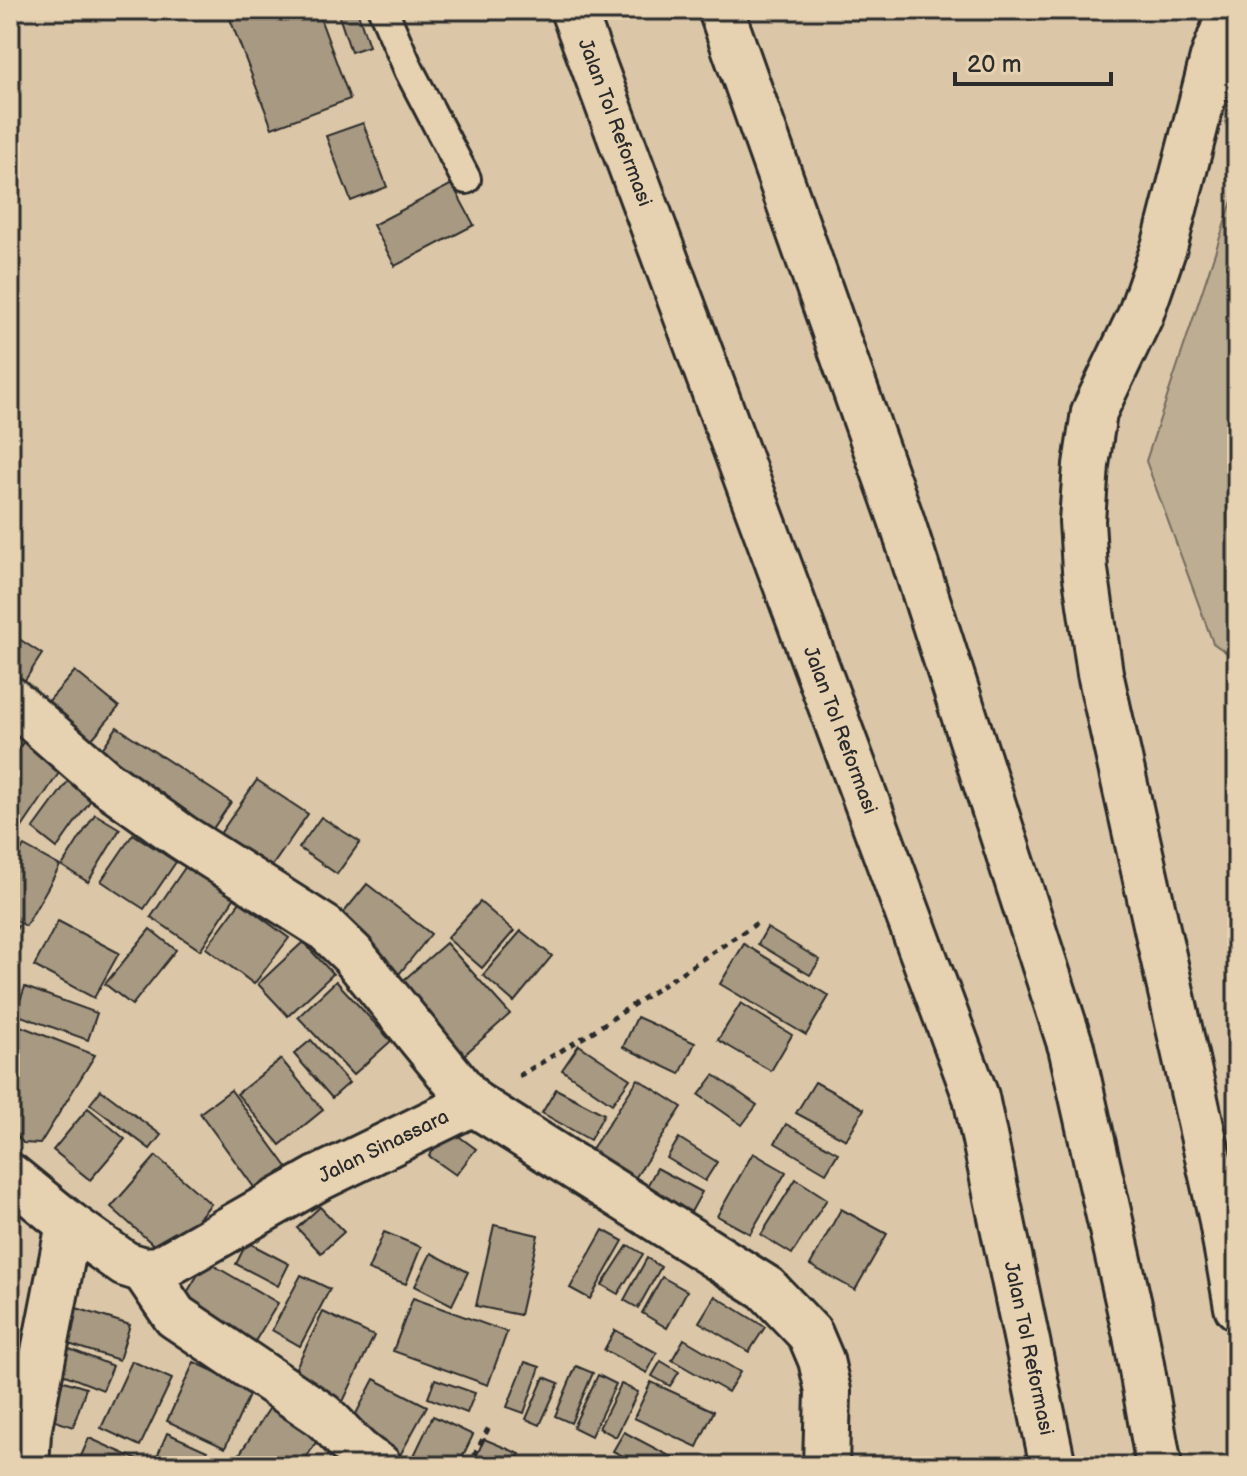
<svg xmlns="http://www.w3.org/2000/svg" width="1247" height="1476" font-family="'Balsamiq Sans',sans-serif">
  <rect width="100%" height="100%" fill="#dbc7a8"/>
  <filter id="ink" filterUnits="userSpaceOnUse"><feTurbulence type="fractalNoise" baseFrequency=".0125" numOctaves="2"/><feDisplacementMap in="SourceGraphic" scale="16" xChannelSelector="R" yChannelSelector="G"/><feConvolveMatrix kernelMatrix="1 2 1 2 8 2 1 2 1" color-interpolation-filters="sRGB"/></filter>
  <g filter="url(#ink)">
    <polygon fill="#bdad93" stroke="#746c5f" stroke-width="2" points="1237,186 1237,660 1213,643 1146,461"/>
    <g fill="#a79982" stroke="#2b2b2b" stroke-width="2">
      <polygon points="230,10 317,10 350,99 272,128 227,11"/>
      <polygon points="346,10 357,10 369,46 351,52 338,13"/>
      <polygon points="363,123 387,187 351,201 326,136"/>
      <polygon points="452,184 474,225 395,266 373,225"/>
      <polygon points="10,633 42,654 18,691 10,686"/>
      <polygon points="75,671 119,707 91,740 46,704"/>
      <polygon points="117,727 231,802 210,833 96,758"/>
      <polygon points="26,738 65,764 21,829 10,822 10,761"/>
      <polygon points="71,777 95,794 57,848 33,829"/>
      <polygon points="257,780 308,814 261,882 211,847"/>
      <polygon points="95,814 120,829 88,882 62,866"/>
      <polygon points="321,817 360,842 337,874 299,848"/>
      <polygon points="133,834 176,862 144,909 101,881"/>
      <polygon points="24,846 60,866 26,926 10,917 10,870"/>
      <polygon points="186,866 235,897 200,950 151,917"/>
      <polygon points="367,884 431,934 395,979 331,928"/>
      <polygon points="240,902 289,938 254,984 206,948"/>
      <polygon points="480,902 514,931 482,968 447,938"/>
      <polygon points="10,921 18,926 10,940"/>
      <polygon points="58,921 119,953 94,998 34,966"/>
      <polygon points="767,928 820,960 810,975 758,944"/>
      <polygon points="150,929 176,950 132,1005 105,984"/>
      <polygon points="521,931 552,956 514,1002 483,975"/>
      <polygon points="303,942 333,974 288,1016 258,984"/>
      <polygon points="446,943 510,1014 454,1064 390,992"/>
      <polygon points="744,944 829,996 806,1035 720,984"/>
      <polygon points="336,981 391,1041 353,1075 298,1017"/>
      <polygon points="25,987 97,1013 88,1040 15,1014"/>
      <polygon points="741,1003 792,1035 771,1071 718,1040"/>
      <polygon points="637,1017 695,1043 680,1074 623,1047"/>
      <polygon points="10,1022 95,1055 40,1144 23,1143 10,1128"/>
      <polygon points="311,1040 349,1083 332,1098 294,1054"/>
      <polygon points="579,1045 630,1079 612,1104 562,1070"/>
      <polygon points="281,1059 323,1110 280,1145 237,1094"/>
      <polygon points="714,1075 757,1105 742,1125 699,1095"/>
      <polygon points="638,1079 682,1107 624,1195 580,1167"/>
      <polygon points="815,1082 864,1109 846,1140 796,1113"/>
      <polygon points="556,1089 604,1114 590,1140 542,1113"/>
      <polygon points="101,1090 161,1135 150,1149 90,1104"/>
      <polygon points="231,1090 287,1167 256,1190 200,1113"/>
      <polygon points="88,1108 125,1139 90,1180 53,1150"/>
      <polygon points="786,1124 838,1153 826,1173 775,1143"/>
      <polygon points="449,1129 476,1149 456,1175 429,1156"/>
      <polygon points="679,1138 717,1162 705,1181 667,1158"/>
      <polygon points="753,1153 786,1172 750,1234 717,1216"/>
      <polygon points="156,1156 211,1204 166,1256 111,1207"/>
      <polygon points="657,1168 702,1192 691,1212 646,1188"/>
      <polygon points="796,1179 827,1199 792,1254 761,1235"/>
      <polygon points="320,1207 344,1232 321,1253 297,1228"/>
      <polygon points="841,1209 887,1234 855,1290 810,1265"/>
      <polygon points="494,1225 538,1235 520,1315 476,1306"/>
      <polygon points="603,1230 623,1241 590,1299 570,1288"/>
      <polygon points="384,1232 421,1247 406,1284 368,1270"/>
      <polygon points="247,1242 289,1264 278,1286 236,1264"/>
      <polygon points="628,1245 643,1254 618,1294 602,1285"/>
      <polygon points="431,1253 468,1272 452,1305 415,1286"/>
      <polygon points="647,1258 661,1267 638,1308 624,1300"/>
      <polygon points="206,1261 278,1303 251,1348 179,1306"/>
      <polygon points="301,1275 330,1289 300,1346 272,1330"/>
      <polygon points="662,1277 687,1291 667,1328 642,1313"/>
      <polygon points="715,1296 765,1327 749,1352 699,1322"/>
      <polygon points="413,1298 507,1332 488,1385 393,1351"/>
      <polygon points="67,1305 130,1325 119,1360 56,1340"/>
      <polygon points="323,1312 374,1336 340,1408 288,1384"/>
      <polygon points="615,1330 657,1353 647,1373 604,1350"/>
      <polygon points="684,1339 740,1372 728,1392 672,1360"/>
      <polygon points="57,1344 113,1366 103,1390 47,1368"/>
      <polygon points="132,1361 172,1379 140,1446 101,1428"/>
      <polygon points="661,1361 679,1372 670,1386 652,1376"/>
      <polygon points="194,1362 252,1389 225,1448 167,1421"/>
      <polygon points="525,1362 540,1367 524,1413 507,1407"/>
      <polygon points="576,1366 593,1373 571,1423 555,1416"/>
      <polygon points="598,1375 616,1384 591,1436 573,1427"/>
      <polygon points="48,1376 86,1388 73,1427 35,1414"/>
      <polygon points="544,1377 559,1383 540,1425 526,1419"/>
      <polygon points="374,1379 427,1406 398,1459 346,1433"/>
      <polygon points="435,1379 475,1393 467,1413 428,1398"/>
      <polygon points="651,1382 714,1411 697,1447 634,1418"/>
      <polygon points="621,1384 638,1392 616,1437 599,1428"/>
      <polygon points="275,1400 323,1431 301,1466 236,1466 233,1464"/>
      <polygon points="433,1416 473,1435 458,1466 409,1466"/>
      <polygon points="624,1432 683,1463 681,1466 642,1466 613,1451"/>
      <polygon points="167,1433 207,1451 200,1466 153,1466"/>
      <polygon points="89,1438 145,1463 144,1466 86,1466 78,1463"/>
      <polygon points="484,1439 520,1454 514,1466 472,1466"/>
    </g>
    <g fill="none" stroke-linecap="round" stroke-linejoin="round">
      <defs>
        <polyline id="lane" points="383,10 409,70 466,179"/>
        <g id="street">
          <polyline points="1231,10 1213,58 1165,244 1140,316 1094,412 1086,465 1082,521 1085,570 1100,673 1221,1216 1237,1307"/>
          <polyline points="10,699 104,781 182,837 325,928 352,954 473,1103 766,1288 810,1334 821,1360 828,1391 826,1466"/>
          <path id="s1" d="M 10,1176 L 69,1224 L 125,1264 L 144,1270 L 159,1269 L 317,1179 L 473,1103"/>
          <path d="M 144,1270 L 175,1316 L 322,1415 C 344,1434 352,1451 379,1466"/>
          <polyline points="26,1466 28,1433 69,1224"/>
        </g>
        <g id="highway">
          <path id="s2" d="M 573,10 L 976,1097 L 1053,1466"/>
          <polyline points="721,10 901,519 1071,1047 1136,1336 1159,1466"/>
        </g>
      </defs>
      <use href="#lane" stroke="#2b2b2b" stroke-width="34"/>
      <use href="#street" stroke="#2b2b2b" stroke-width="50"/>
      <use href="#highway" stroke="#2b2b2b" stroke-width="50"/>
      <g stroke="#2b2b2b" stroke-width="5" stroke-dasharray="6 6" stroke-linecap="butt">
        <polyline points="519,1076 589,1034 757,923"/>
        <polyline points="469,1466 490,1425"/>
      </g>
      <use href="#lane" stroke="#e6d1b0" stroke-width="28"/>
      <use href="#street" stroke="#e6d1b0" stroke-width="44"/>
      <use href="#highway" stroke="#e6d1b0" stroke-width="44"/>
    </g>
  </g>
  <g text-anchor="middle" dominant-baseline="central" stroke-width="6" stroke-linejoin="round" paint-order="stroke">
    <g font-size="20" fill="#2b2b2b" stroke="#e6d1b0">
      <text stroke="none"><textPath href="#s2" startOffset="120">Jalan Tol Reformasi</textPath></text>
      <text stroke="none"><textPath href="#s2" startOffset="768">Jalan Tol Reformasi</textPath></text>
      <text stroke="none"><textPath href="#s1" startOffset="436">Jalan Sinassara</textPath></text>
      <text stroke="none"><textPath href="#s2" startOffset="1416">Jalan Tol Reformasi</textPath></text>
    </g>
  </g>
  <rect width="1247" height="1476" fill="none" stroke="#e6d1b0" stroke-width="40"/>
  <rect x="20" y="20" width="1207" height="1436" fill="none" stroke="#2b2b2b" stroke-width="3" filter="url(#ink)"/>
  <path d="M955 72v12h156v-12" fill="none" stroke="#2b2b2b" stroke-width="4"/>
  <text x="967" y="72" font-size="24" fill="#2b2b2b" stroke="#e6d1b0" stroke-width="6" paint-order="stroke">20 m</text>
</svg>
